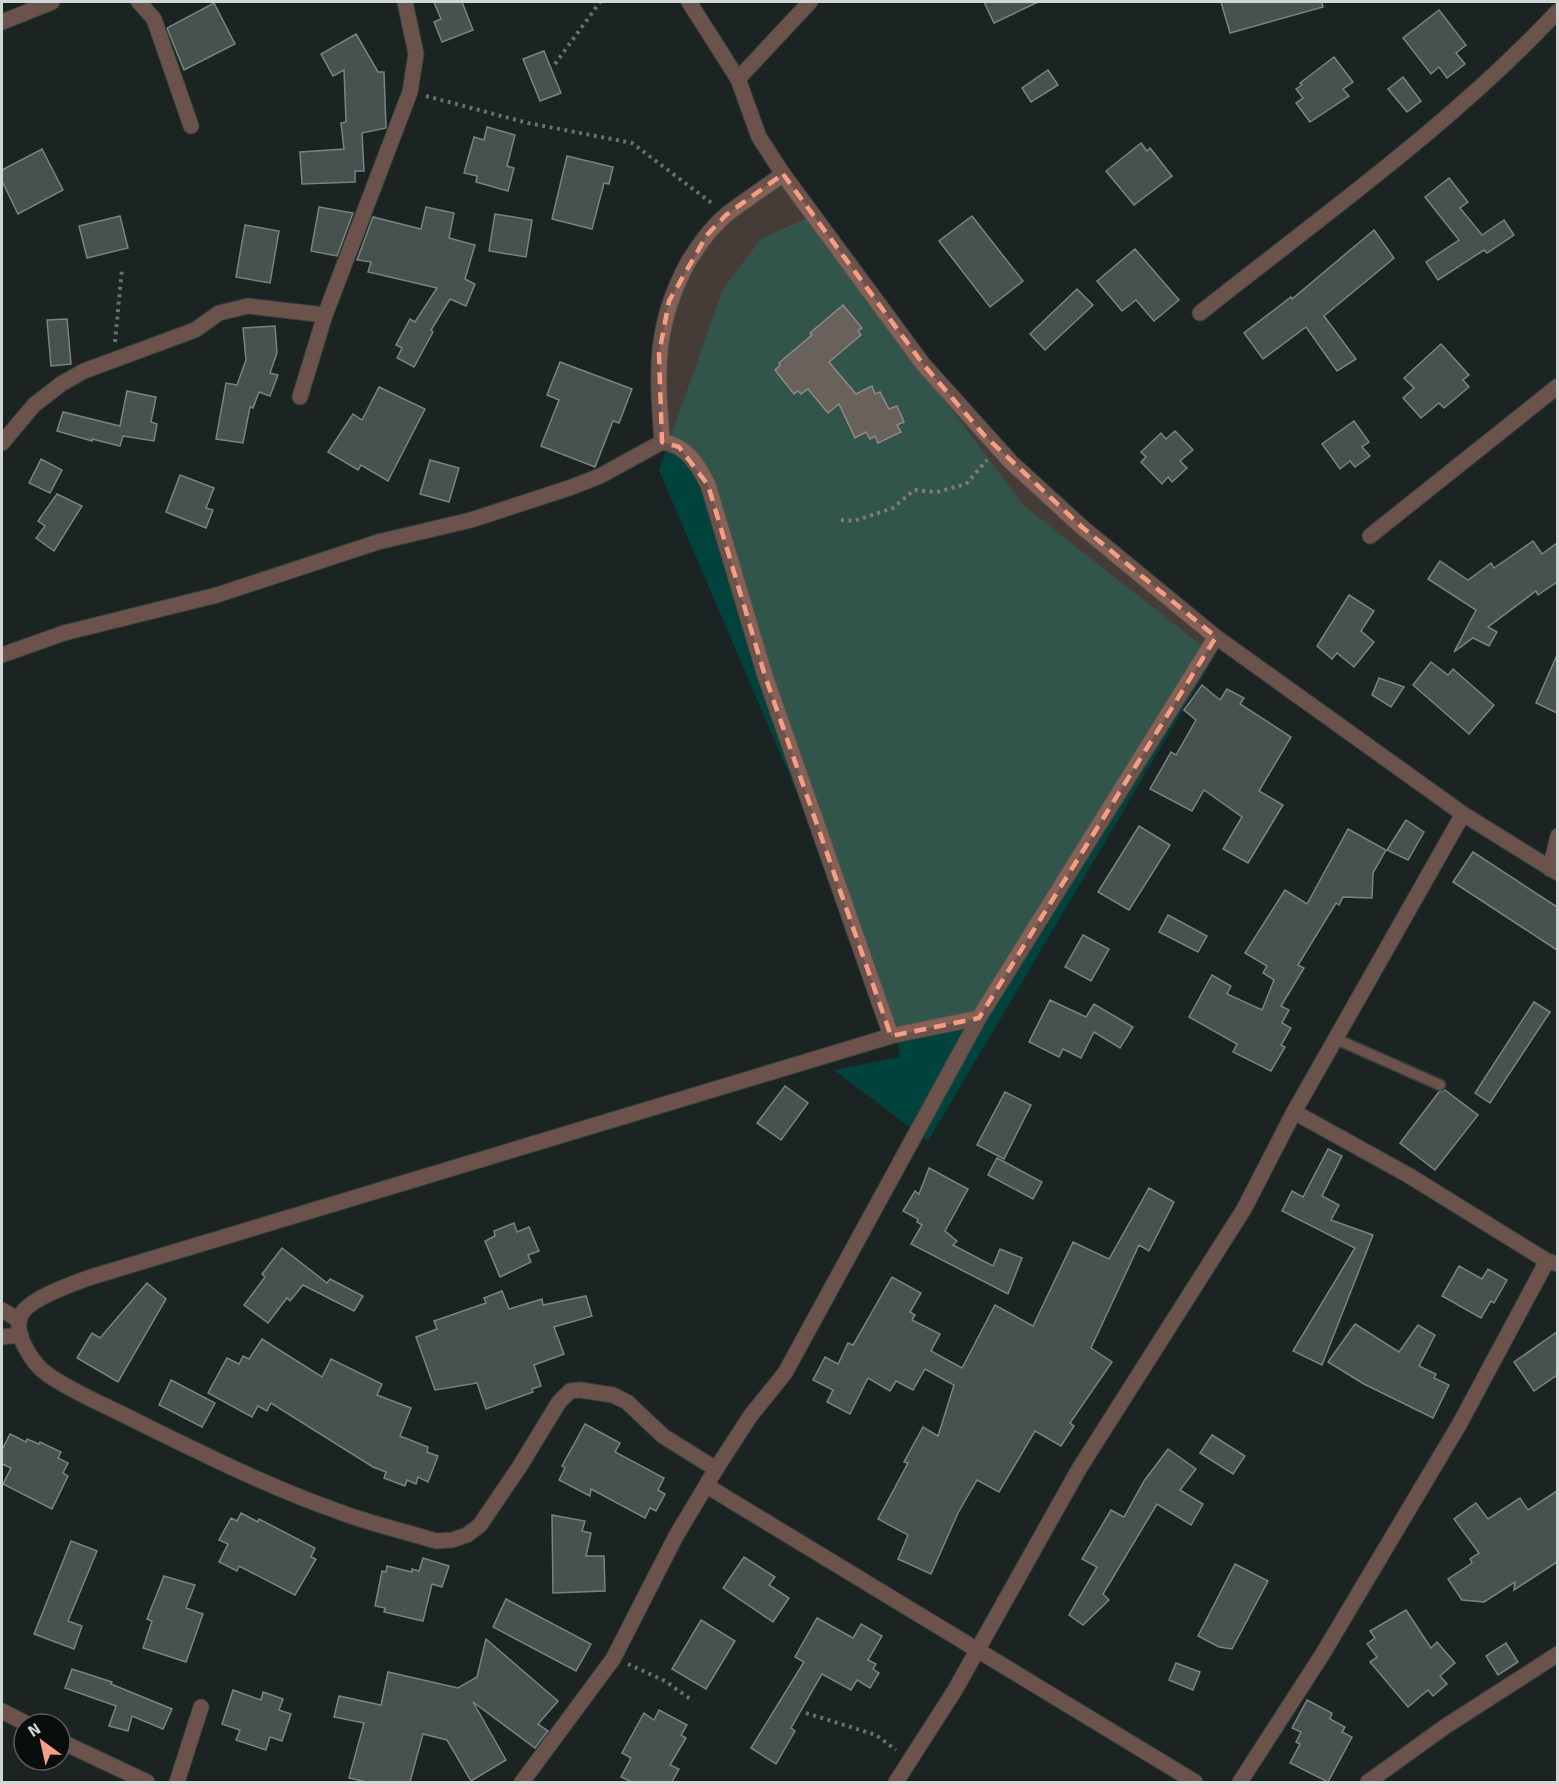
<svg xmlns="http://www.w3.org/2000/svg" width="1559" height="1784" font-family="Signika,sans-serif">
  <rect width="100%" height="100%" fill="#1b2423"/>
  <polygon fill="#00433d" points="807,218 1024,506 1215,656 928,1141 834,1070 900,1057 896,1036 886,1020 803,807 659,470 723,289 761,239"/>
  <g fill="#475250" stroke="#788382" stroke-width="1.5">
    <polygon points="434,2 462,2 473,30 442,42 434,22 441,19"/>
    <polygon points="984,2 1038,2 994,23"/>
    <polygon points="1221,2 1322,2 1323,7 1230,33"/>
    <polygon points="214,3 235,44 184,70 167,28"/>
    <polygon points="1439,10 1466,45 1456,53 1465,64 1447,78 1439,67 1431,74 1403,38"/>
    <polygon points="356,34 378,72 384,72 386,128 362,133 364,171 355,171 355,182 302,184 300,152 344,149 341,123 346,122 344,70 333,76 321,54"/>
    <polygon points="544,51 561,93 540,101 523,59"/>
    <polygon points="1334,57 1353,82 1343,89 1349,96 1310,122 1296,103 1303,98 1296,89 1302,85 1300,83"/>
    <polygon points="1048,70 1058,85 1031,102 1022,88"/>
    <polygon points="1403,77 1421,101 1407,112 1388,89"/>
    <polygon points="487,127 515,135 507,166 514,168 508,191 476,182 477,176 464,173 474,137 484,140"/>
    <polygon points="1141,143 1147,151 1150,148 1172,176 1134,205 1106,171"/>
    <polygon points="42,149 63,190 18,214 2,181 2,170"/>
    <polygon points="567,156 613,167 609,184 604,183 592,229 552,219"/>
    <polygon points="1449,178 1468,202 1460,208 1482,235 1504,220 1514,235 1487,253 1484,250 1438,280 1426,262 1459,240 1425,197"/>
    <polygon points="319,207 353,213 337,256 311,251"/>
    <polygon points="426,207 454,213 449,238 475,245 465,279 475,284 466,306 450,299 431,330 433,332 414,367 397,358 402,348 396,345 410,319 415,322 437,288 368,272 371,262 357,260 373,217 421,229"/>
    <polygon points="495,214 532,220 526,257 489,251"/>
    <polygon points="120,216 128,248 87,258 79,226"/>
    <polygon points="972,216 1023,281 990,307 939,241"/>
    <polygon points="245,225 279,231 270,283 236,277"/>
    <polygon points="1374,230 1394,258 1324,316 1356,359 1337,371 1306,327 1263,359 1244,333 1291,297 1292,299"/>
    <polygon points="1135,249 1179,300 1154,321 1136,300 1122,311 1097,281"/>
    <polygon points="1077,289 1093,305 1045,350 1030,334"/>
    <polygon points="843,305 862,328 858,331 861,335 829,362 856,394 872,386 875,394 880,392 889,409 897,406 904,422 897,425 901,432 878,443 875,436 870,439 866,432 855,438 839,404 828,413 808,389 801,394 798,391 794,394 775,370 780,365 779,363 812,335 810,333"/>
    <polygon points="67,319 71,364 51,366 47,320"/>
    <polygon points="275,326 277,353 270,373 278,375 270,396 259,392 253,408 250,407 243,443 216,439 226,383 237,385 246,360 243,328"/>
    <polygon points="1441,344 1469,375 1463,380 1469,387 1444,408 1439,403 1421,418 1403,398 1414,388 1404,378"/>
    <polygon points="560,362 632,389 619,423 613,421 595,467 541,446 559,400 547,395"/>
    <polygon points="379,387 425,409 388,481 361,465 358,470 328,452 353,414 362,420"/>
    <polygon points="127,391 156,397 151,422 157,424 154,441 123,436 120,446 92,439 92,441 57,431 63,412 120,426"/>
    <polygon points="1354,421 1369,442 1362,447 1370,456 1355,467 1350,461 1340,469 1322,444"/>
    <polygon points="1175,431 1193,450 1180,461 1187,468 1172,482 1168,477 1162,484 1141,462 1146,457 1141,452 1161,433 1166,439"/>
    <polygon points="41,459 62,470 50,493 29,483"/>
    <polygon points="430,460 459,468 449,502 420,494"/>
    <polygon points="180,475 214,488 206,508 213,510 206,528 166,512"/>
    <polygon points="57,494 82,506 54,551 36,538 45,526 38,521"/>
    <polygon points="1533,541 1542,554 1557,543 1557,582 1538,595 1536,591 1488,627 1497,632 1489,646 1473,638 1454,652 1476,610 1428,579 1440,561 1468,580 1491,563 1494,568"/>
    <polygon points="1349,595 1374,611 1361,631 1374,642 1354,667 1337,653 1332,659 1317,646"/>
    <polygon points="1557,655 1557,713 1536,703"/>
    <polygon points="1431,662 1448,675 1453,669 1494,705 1469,734 1413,685"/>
    <polygon points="1379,678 1404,687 1391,707 1372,695"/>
    <polygon points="1202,685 1220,700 1227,689 1244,698 1240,704 1291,737 1259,791 1283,805 1248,863 1223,849 1242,817 1204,790 1192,811 1150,789 1171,752 1176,755 1196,720 1184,710"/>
    <polygon points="1406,820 1424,832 1408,860 1387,850"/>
    <polygon points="1139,826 1170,845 1129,910 1098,892"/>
    <polygon points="1348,829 1386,850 1373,873 1372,898 1343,897 1339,905 1336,903 1298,965 1304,968 1281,1006 1289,1010 1282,1023 1291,1028 1281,1045 1285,1047 1271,1071 1233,1052 1237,1044 1189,1017 1212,975 1231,986 1227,994 1262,1010 1274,980 1263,973 1267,966 1245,953 1285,890 1307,904"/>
    <polygon points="1473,852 1557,907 1557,950 1453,882"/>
    <polygon points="1168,915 1207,936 1198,952 1159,932"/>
    <polygon points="1083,935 1109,949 1091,981 1065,967"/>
    <polygon points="1050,1000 1086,1017 1094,1004 1133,1027 1120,1048 1094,1032 1081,1058 1063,1049 1059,1057 1029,1042"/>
    <polygon points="1534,1002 1550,1012 1490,1103 1475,1093"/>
    <polygon points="785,1086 808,1103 781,1140 757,1123"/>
    <polygon points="1445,1090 1478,1115 1435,1170 1400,1143 1439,1092"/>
    <polygon points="1005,1092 1031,1105 1004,1159 977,1145"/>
    <polygon points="1328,1149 1342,1156 1322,1196 1339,1205 1331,1220 1373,1235 1322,1365 1293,1351 1355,1248 1282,1211 1292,1191 1303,1197"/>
    <polygon points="997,1158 1042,1182 1033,1199 988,1175"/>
    <polygon points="929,1168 968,1189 945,1231 957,1241 953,1245 993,1266 1000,1249 1022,1258 1008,1294 911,1244 922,1225 917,1222 918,1219 903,1211 915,1191 919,1194"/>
    <polygon points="1149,1188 1174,1202 1149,1251 1139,1245 1091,1348 1112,1362 1070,1423 1074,1426 1061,1446 1035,1431 999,1492 977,1480 958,1513 931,1574 898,1559 908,1535 878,1519 908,1463 904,1462 923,1427 938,1436 954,1385 925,1369 913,1390 896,1381 890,1391 868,1378 850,1414 827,1402 833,1390 813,1380 825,1357 838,1364 848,1343 853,1345 892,1277 921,1293 910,1312 915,1315 912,1320 940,1334 931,1351 962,1368 995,1305 1033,1326 1073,1242 1109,1259"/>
    <polygon points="514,1223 517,1232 529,1227 539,1251 528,1255 531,1262 500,1277 485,1241 495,1236 494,1231"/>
    <polygon points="282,1248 327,1283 330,1279 363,1296 354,1311 303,1285 290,1301 287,1298 268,1323 244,1305 265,1277 262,1274"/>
    <polygon points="1459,1266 1482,1279 1488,1269 1507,1280 1494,1303 1491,1301 1481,1318 1442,1296"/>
    <polygon points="147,1283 166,1299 118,1382 77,1358 92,1333 100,1338"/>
    <polygon points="502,1291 509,1309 542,1299 543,1305 586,1296 592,1316 554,1327 564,1354 534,1365 541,1386 532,1389 533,1392 486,1409 477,1383 435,1390 416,1337 437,1329 434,1321 486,1303 484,1298"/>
    <polygon points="1355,1324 1399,1352 1418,1325 1435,1335 1419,1366 1436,1374 1434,1378 1449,1385 1433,1418 1364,1384 1328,1362"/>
    <polygon points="1557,1332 1557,1375 1534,1391 1514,1362"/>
    <polygon points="262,1339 322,1377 331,1359 382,1384 377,1395 411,1408 400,1436 428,1447 427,1452 438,1456 428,1482 418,1477 416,1484 407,1480 405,1486 384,1478 386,1472 373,1467 271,1403 267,1411 258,1406 252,1417 208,1393 227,1358 239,1364 243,1356 249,1359"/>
    <polygon points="171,1380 215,1403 202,1427 159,1405"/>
    <polygon points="585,1424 620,1443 615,1452 664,1478 658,1490 665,1494 656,1511 650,1508 645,1518 591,1489 590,1496 559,1480 565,1468 562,1466"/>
    <polygon points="10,1434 26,1442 27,1439 39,1444 40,1442 61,1452 58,1458 68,1463 63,1473 68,1476 52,1509 3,1484 11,1468 2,1464 2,1450"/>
    <polygon points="1212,1435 1245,1456 1233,1474 1200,1453"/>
    <polygon points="1168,1449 1196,1469 1180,1490 1203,1504 1191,1525 1157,1504 1103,1594 1109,1600 1083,1625 1069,1615 1097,1567 1082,1559 1111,1510 1124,1517 1144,1481"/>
    <polygon points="1557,1491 1557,1562 1514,1590 1515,1582 1484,1602 1462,1600 1448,1579 1472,1563 1470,1559 1479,1553 1454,1519 1476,1503 1488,1519 1520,1498 1528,1510"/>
    <polygon points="241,1513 258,1522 259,1519 315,1548 311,1557 316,1559 295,1595 239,1566 237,1571 219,1562 228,1544 219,1540 231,1518 237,1521"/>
    <polygon points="552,1515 585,1521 582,1531 591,1533 586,1556 604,1556 605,1591 553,1593"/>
    <polygon points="71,1541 97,1551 68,1621 82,1626 74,1649 34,1634"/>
    <polygon points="744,1557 775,1577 769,1585 789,1598 773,1622 723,1588"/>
    <polygon points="423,1558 449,1566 442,1587 432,1584 423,1621 384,1612 385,1608 375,1606 382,1571 386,1572 387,1566 412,1572 412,1569 419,1571"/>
    <polygon points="1235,1564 1268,1581 1232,1649 1219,1647 1198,1636"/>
    <polygon points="164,1576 195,1585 186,1608 203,1614 186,1662 143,1648 152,1621 147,1619"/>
    <polygon points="506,1599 591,1644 576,1671 493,1627"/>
    <polygon points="1406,1610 1431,1648 1437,1642 1455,1663 1440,1676 1447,1684 1433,1696 1428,1690 1408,1707 1370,1662 1377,1657 1367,1644 1375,1638 1370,1631"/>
    <polygon points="817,1618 853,1638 861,1624 882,1636 868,1660 876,1664 873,1669 879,1673 870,1688 857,1680 851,1690 822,1674 791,1728 795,1731 776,1764 751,1748 804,1662 795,1657"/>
    <polygon points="701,1620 735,1641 706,1689 672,1669"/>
    <polygon points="486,1639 558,1701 538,1724 548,1731 535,1748 473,1702 506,1760 471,1781 447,1740 423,1734 410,1782 366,1782 349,1778 364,1723 334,1717 339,1696 381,1705 388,1672 458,1688 477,1677"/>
    <polygon points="1506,1643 1518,1662 1498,1675 1486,1656"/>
    <polygon points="1176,1663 1200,1672 1193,1690 1169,1680"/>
    <polygon points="72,1669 112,1682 111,1684 172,1709 163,1729 132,1716 128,1731 109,1726 116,1706 65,1688"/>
    <polygon points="233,1690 261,1700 263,1692 283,1699 279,1710 291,1714 282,1741 270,1737 266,1750 236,1740 240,1730 222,1724"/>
    <polygon points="1307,1700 1332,1713 1330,1719 1345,1727 1342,1732 1352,1737 1328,1782 1290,1763 1300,1744 1296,1742 1301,1732 1292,1728"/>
    <polygon points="659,1710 687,1725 681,1735 686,1738 670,1765 679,1769 672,1782 632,1782 621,1777 631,1758 622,1753 644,1713 654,1720"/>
  </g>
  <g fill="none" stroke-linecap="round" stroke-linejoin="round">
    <defs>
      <polyline id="lane" points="1336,1039 1440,1085"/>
      <g id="street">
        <polyline points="139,2 154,19 191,126"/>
        <polyline points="689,2 738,79 759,137 783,174 923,364 1011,462 1082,527 1216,637 1463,814 1558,873"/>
        <polyline points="2,22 52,2"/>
        <polyline points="738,79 810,2"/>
        <path d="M 1200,313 C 1322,216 1451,125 1558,11"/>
        <polyline points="300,397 325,315 410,92 416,54 405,2"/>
        <path d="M 662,442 C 657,373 653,328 687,264 C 697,247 711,227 727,214 C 745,200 764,188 783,174"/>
        <polyline points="2,443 34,405 61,384 84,371 195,330 219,313 248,306 325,315"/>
        <polyline points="1370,536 1558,386"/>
        <path d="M 2,655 L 64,633 L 217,595 L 378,542 L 471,520 L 569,488 L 600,476 L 662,442 C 686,445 698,465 708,485 L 765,676 L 891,1036"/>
        <polyline points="1550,869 1558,836"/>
        <polyline points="1294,1112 1408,1175 1547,1261 1558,1264"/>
        <polyline points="2,1310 19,1320"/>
        <polyline points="2,1337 21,1335"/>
        <path d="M 716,1469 L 663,1436 L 627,1402 L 613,1395 L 580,1390 L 570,1391 L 559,1402 L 520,1466 L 480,1525 L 467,1535 L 452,1540 L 436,1541 C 404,1531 371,1524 340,1512 C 271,1488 205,1455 140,1423 C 110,1407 75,1394 47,1374 C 33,1364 12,1333 21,1315 C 28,1299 72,1284 88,1278 L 891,1036 L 979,1018"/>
        <polyline points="707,1486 1195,1782"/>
        <polyline points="2,1711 27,1724"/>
        <polyline points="60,1741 147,1782"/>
        <polyline points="177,1782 201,1707"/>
        <polyline points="522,1782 613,1659 676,1536 716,1469 751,1415 785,1373 979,1018 1216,637"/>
        <polyline points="896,1782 955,1690 1079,1469 1244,1209 1294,1112 1463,814"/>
        <polyline points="1240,1782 1322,1655 1459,1425 1547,1261"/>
        <polyline points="1368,1782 1446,1726 1558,1654"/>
      </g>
    </defs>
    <use href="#lane" stroke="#38403f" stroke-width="13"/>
    <use href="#street" stroke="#38403f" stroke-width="17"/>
    <g stroke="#68706f" stroke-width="4" stroke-dasharray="3 4.5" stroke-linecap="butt">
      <polyline points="555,64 600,2"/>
      <polyline points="426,96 528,123 632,143 713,204"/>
      <polyline points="115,342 122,268"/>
      <polyline points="841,520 854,521 893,508 914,490 937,492 966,484 987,460"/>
      <polyline points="628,1664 665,1681 693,1701"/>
      <polyline points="806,1713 876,1735 896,1750"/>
    </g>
    <use href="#lane" stroke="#6b524b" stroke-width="10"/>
    <use href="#street" stroke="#6b524b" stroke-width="15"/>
  </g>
  <path fill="#f49e86" fill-opacity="0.2" stroke="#f49e86" stroke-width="4.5" stroke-dasharray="12 8" stroke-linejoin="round" d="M 783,174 L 923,364 L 984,435 L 1082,527 L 1216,637 L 979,1018 L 891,1036 L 765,676 L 708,485 L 679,447 L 662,442 L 659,354 L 669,301 L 707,235 L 726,215 Z"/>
  <rect width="1559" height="1784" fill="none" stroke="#d0d6d5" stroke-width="6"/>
  <g transform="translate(42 1742) rotate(327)"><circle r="28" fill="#090d0c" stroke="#595d5c" stroke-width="1.5"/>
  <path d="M0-4.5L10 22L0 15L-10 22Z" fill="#f49e86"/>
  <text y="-9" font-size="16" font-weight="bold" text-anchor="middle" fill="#d0d6d5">N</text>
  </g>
</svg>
